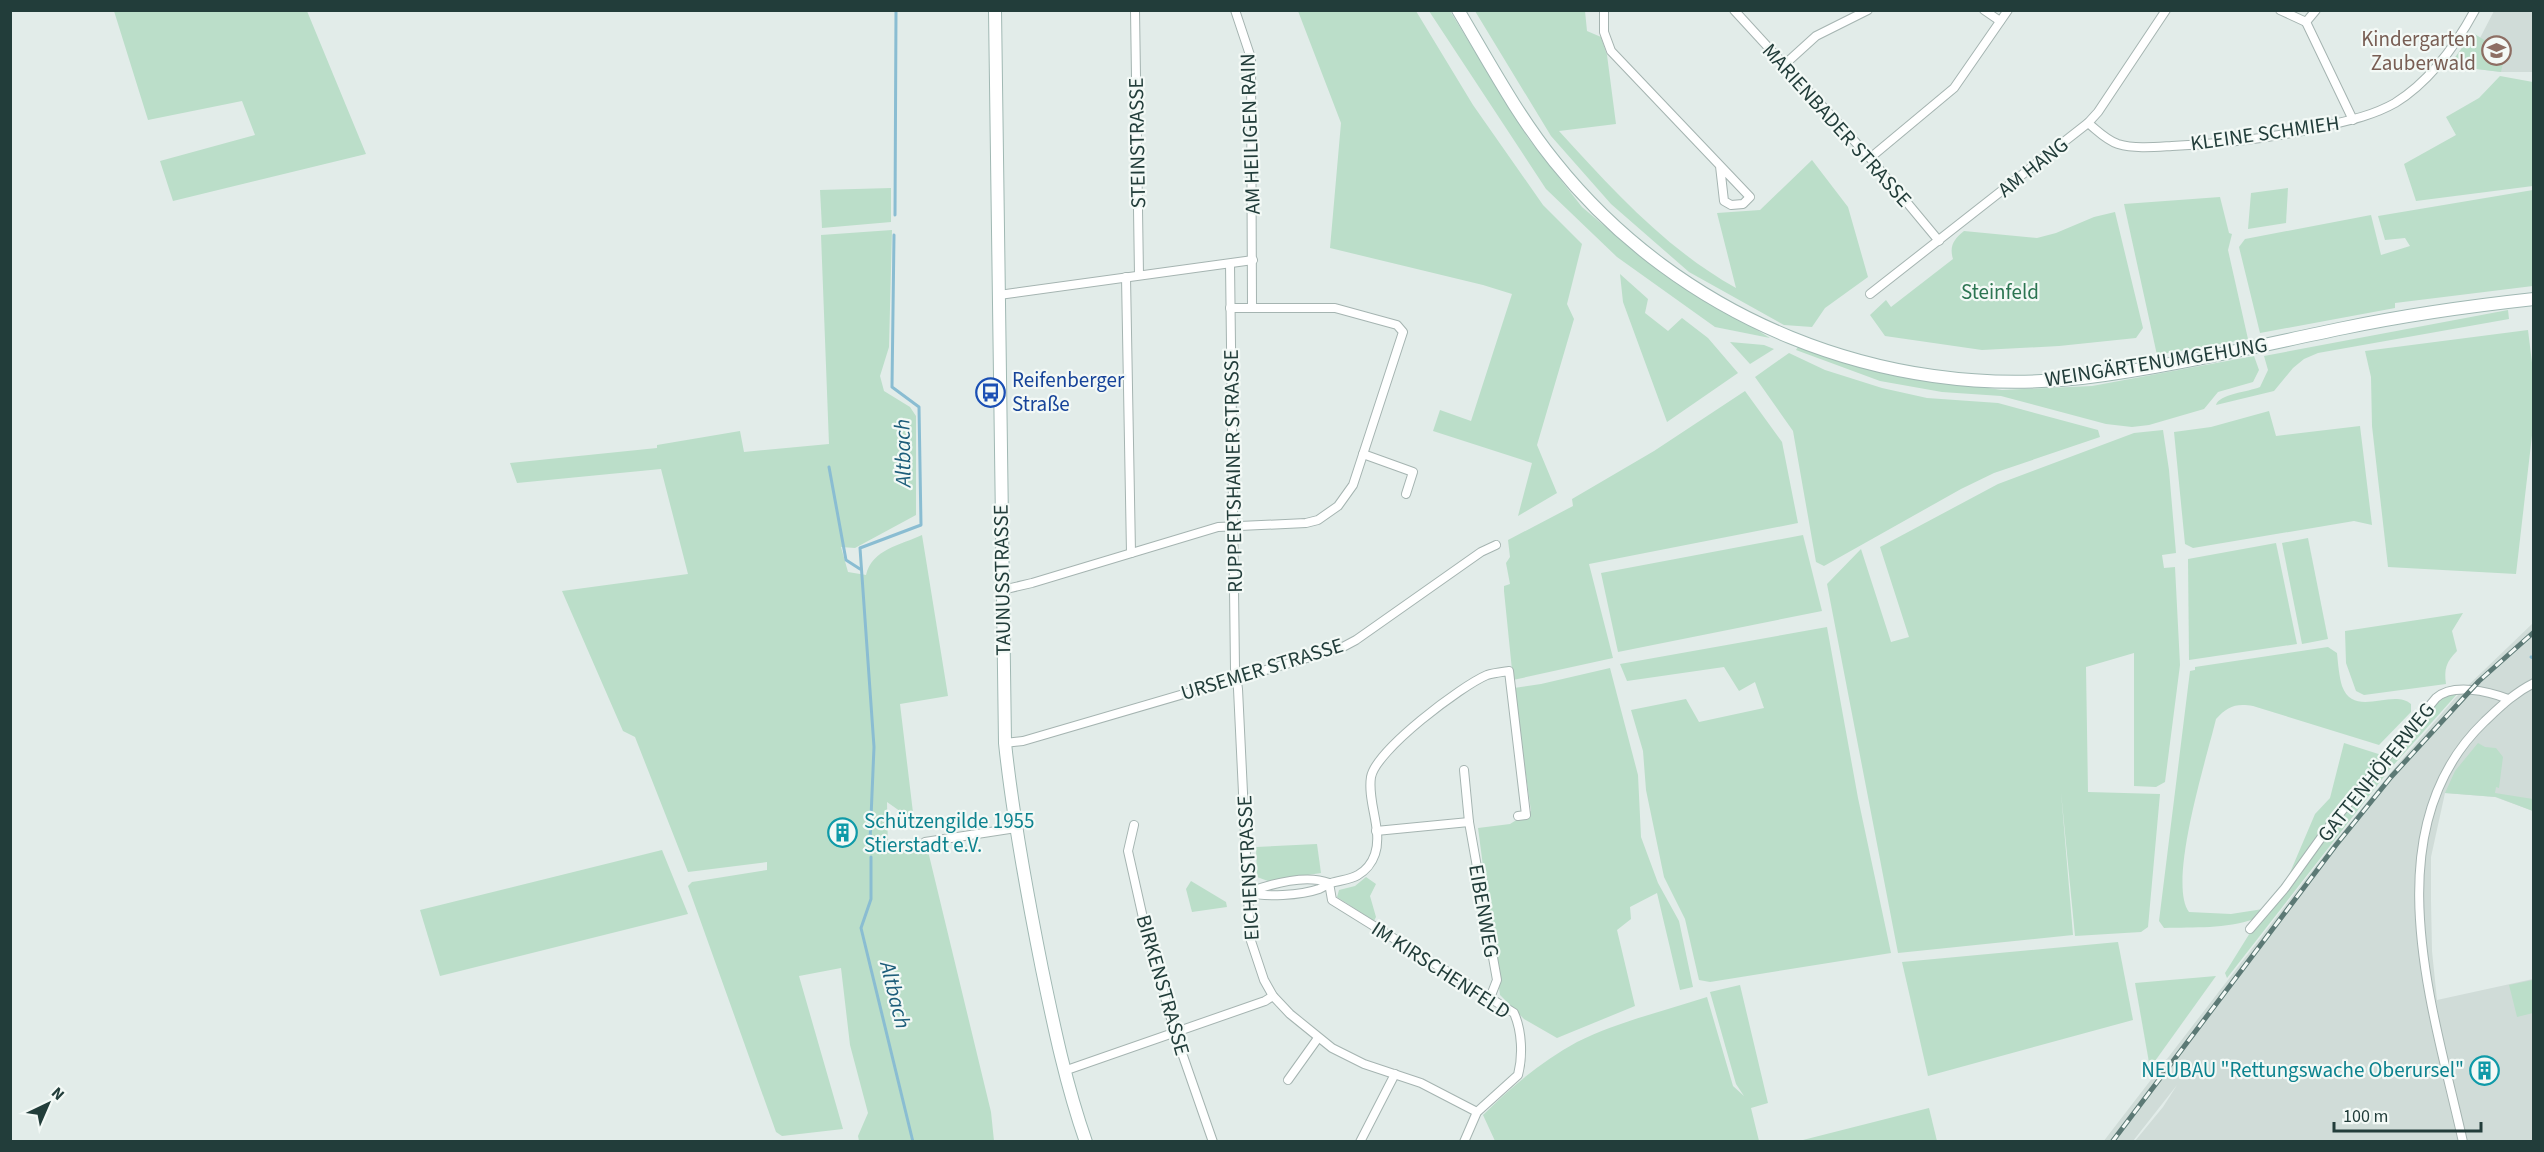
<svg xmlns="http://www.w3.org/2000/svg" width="2544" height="1152" font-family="'Source Sans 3',sans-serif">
  <rect width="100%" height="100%" fill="#e2ece9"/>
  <g fill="#d0dcd8">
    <polygon points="2494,11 2533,11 2533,72 2501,72 2453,66 2451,63 2473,33 2480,38"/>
    <polygon points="2533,623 2533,811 2495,797 2445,793 2431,857 2431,901 2432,951 2437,1000 2533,979 2533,1141 2135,1141 2163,1107 2177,1085 2133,1141 2103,1142 2335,841 2392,771 2456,697"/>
  </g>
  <g fill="#bbdec9">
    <polygon points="114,11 307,11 366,154 173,201 160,161 255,135 242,101 148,120"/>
    <polygon points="1298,11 1416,11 1473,105 1543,205 1582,244 1567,304 1574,319 1537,445 1557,493 1518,516 1532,463 1433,431 1440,410 1471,421 1512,294 1483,285 1330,248 1341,123"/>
    <polygon points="1429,11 1450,11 1528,138 1582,207 1646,261 1770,338 1715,327 1617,257 1546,189"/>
    <path d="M 1475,11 L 1585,11 L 1587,31 L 1601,37 L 1607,55 L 1616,124 L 1559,131 C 1613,190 1666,249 1736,288 L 1717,213 L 1760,210 L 1812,160 L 1848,207 L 1868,277 L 1825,308 L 1812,327 L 1784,325 L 1689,272 L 1611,204 L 1551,136 Z"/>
    <polygon points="2473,33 2505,53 2501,72 2452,66 2451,63"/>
    <polygon points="2500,76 2533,82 2533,186 2416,201 2404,164 2456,135 2446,117 2479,98"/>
    <polygon points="891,188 891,222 822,228 820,190"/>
    <polygon points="2288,188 2286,223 2248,229 2251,193"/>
    <polygon points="2533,190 2533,286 2395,303 2395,308 2260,333 2239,247 2245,239 2371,215 2381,255 2410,246 2405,238 2385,240 2378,216"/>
    <polygon points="2220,197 2229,233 2232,234 2228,250 2248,339 2157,355 2124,204"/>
    <path d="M 2115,212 L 2143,328 L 2136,338 L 2059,346 L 1982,350 L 1885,336 L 1870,315 L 1886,300 L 1891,307 L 1953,259 C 1949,246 1954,239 1964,231 L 2037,238 L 2056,233 L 2094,217 Z"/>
    <path d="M 892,230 L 889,347 L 880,376 L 884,391 L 910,407 L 916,416 L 916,515 L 855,548 L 841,547 L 848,572 L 866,575 C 872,549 901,545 922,535 L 948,696 L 900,704 L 914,821 L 887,802 L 888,853 L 928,851 L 991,1112 L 994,1141 L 859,1141 L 858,1136 L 868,1113 L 850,1045 L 841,968 L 799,976 L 843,1129 L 782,1136 L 776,1132 L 688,886 L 692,882 L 767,870 L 767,862 L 688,872 L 635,737 L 623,731 L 562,591 L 688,574 L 661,469 L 517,483 L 510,463 L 657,448 L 657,445 L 740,431 L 744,452 L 829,444 L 821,235 Z"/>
    <polygon points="1620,274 1648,299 1645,313 1668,331 1682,318 1708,338 1738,373 1667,422 1623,302"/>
    <path d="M 2508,310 L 2509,319 L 2318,353 L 2304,359 L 2293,368 L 2274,391 L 2216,405 C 2219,394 2248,392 2260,387 L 2268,370 L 2264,356 Z"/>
    <polygon points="2528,330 2533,371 2534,418 2516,574 2388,567 2372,426 2371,377 2365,351"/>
    <polygon points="1730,342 1764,345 1774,349 1750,364"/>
    <polygon points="1798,347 1860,367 1892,374 2002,390 2092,386 2254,356 2259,370 2253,382 2218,392 2204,409 2149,425 2132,427 2106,424 2001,396 1942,392 1880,381 1796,350"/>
    <polygon points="1789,353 1825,370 1882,388 1927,398 1998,403 2098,430 2100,437 1994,473 1961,489 1824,566 1816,562 1793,431 1755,377"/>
    <polygon points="1745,391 1782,442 1798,523 1589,564 1613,658 1513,680 1504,591 1504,586 1510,584 1506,563 1510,557 1508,540 1573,506 1572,499 1654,451"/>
    <polygon points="2269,411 2276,436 2360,426 2372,525 2354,521 2193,548 2185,544 2174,432 2211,427"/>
    <polygon points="2163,430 2169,470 2176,553 2162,555 2164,568 2175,567 2180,665 2165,782 2156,787 2134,786 2134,653 2086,667 2088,792 2160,794 2148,927 2141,932 2075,936 2061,792 2073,935 1898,953 1827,584 1861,549 1891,642 1909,637 1880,547 1998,484 2134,433"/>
    <polygon points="1803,535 1822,611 1618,652 1601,573"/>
    <polygon points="2308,538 2328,639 2302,644 2282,543"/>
    <polygon points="2276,543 2297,644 2189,660 2188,559"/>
    <path d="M 2463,613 L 2452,631 L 2457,651 C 2446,662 2444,669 2446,684 L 2364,695 L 2356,691 L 2346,663 L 2345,631 Z"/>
    <polygon points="1827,627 1858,798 1891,953 1710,982 1699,980 1685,919 1664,877 1646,790 1643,751 1631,710 1686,699 1699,722 1764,708 1755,682 1739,691 1724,667 1627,681 1620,664"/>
    <path d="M 2328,647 L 2337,653 C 2338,663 2339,676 2342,686 C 2354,719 2392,688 2411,704 L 2411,712 L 2379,745 L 2253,706 C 2235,703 2227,707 2216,719 C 2207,757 2167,883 2189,912 L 2231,914 L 2263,909 L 2289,875 L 2315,814 L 2330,798 L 2344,743 L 2391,758 C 2405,741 2435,693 2458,693 L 2390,769 L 2227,978 L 2225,973 L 2253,928 L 2254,919 C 2226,929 2194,927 2164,928 L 2159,921 L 2190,671 L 2195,670 L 2195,667 Z"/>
    <polygon points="1610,668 1638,775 1641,837 1658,883 1679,921 1693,987 1680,990 1657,893 1630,907 1631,919 1617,930 1635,1006 1557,1038 1524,1019 1500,995 1478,828 1510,824 1531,811 1514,688 1541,684"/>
    <polygon points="2478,743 2485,747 2496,748 2503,757 2499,788 2496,787 2495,793 2533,799 2533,811 2496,797 2445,793 2455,771"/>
    <polygon points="1317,844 1321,873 1268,881 1257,877 1256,847"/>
    <polygon points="662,850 688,914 440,976 420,910"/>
    <polygon points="1366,877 1376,884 1370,896 1376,917 1374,921 1337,897 1339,890 1355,886"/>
    <polygon points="1191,881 1226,902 1227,907 1192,912 1186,889"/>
    <polygon points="2118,942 2133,1020 1928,1076 1902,962"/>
    <polygon points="2216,976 2150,1068 2135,983"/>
    <polygon points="2533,980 2533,1013 2517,1017 2509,985"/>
    <path d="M 1740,985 L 1768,1103 L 1751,1108 L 1759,1141 L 1495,1141 L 1483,1115 C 1511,1087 1542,1061 1577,1042 C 1617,1022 1664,1011 1707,997 L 1733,1086 L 1744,1096 L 1736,1084 L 1710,992 Z"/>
    <polygon points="1929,1108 1937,1141 1799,1141"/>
  </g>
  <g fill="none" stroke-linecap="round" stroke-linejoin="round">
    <g stroke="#8abdd2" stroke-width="3">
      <polyline points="895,215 896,10"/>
      <polyline points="829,467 846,560 860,569"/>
      <polyline points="2531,657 2534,658"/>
      <polyline points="870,841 874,747 860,548 921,525 919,407 892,387 894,235"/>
      <polyline points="871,857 871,899 861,928 913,1142"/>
    </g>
    <defs>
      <g id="street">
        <polyline points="1135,10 1139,275"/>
        <polyline points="1235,10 1251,58 1252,308"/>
        <polyline points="1604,10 1604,32 1611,51 1750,197 1743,204 1731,205 1724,201 1720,166"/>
        <polyline points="1734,10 1870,158 1939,241"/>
        <polyline points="1984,10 2000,21"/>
        <polyline points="2280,10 2306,22"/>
        <polyline points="2306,22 2353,120"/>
        <polyline points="2306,22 2316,10"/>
        <polyline points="1784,65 1816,36 1868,10"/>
        <path d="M 2088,123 C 2098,131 2106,140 2118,144 C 2135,149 2155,147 2172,146 C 2223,144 2272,138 2321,127 C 2347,121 2372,116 2395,103 C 2429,82 2456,45 2475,10"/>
        <polyline points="1870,158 1954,88 2008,10"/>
        <polyline points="1230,264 1235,669 1238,689 1250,938 1264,980 1273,996 1290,1014 1332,1048 1364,1064 1421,1083 1477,1112"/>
        <polyline points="1126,277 1131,553"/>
        <polyline points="1870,294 2088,123 2098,112 2166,10"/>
        <polyline points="999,295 1253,260"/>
        <polyline points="1363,454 1413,472 1406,494"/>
        <polyline points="1002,590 1032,583 1218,527 1306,523 1318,520 1338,506 1353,485 1403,332 1397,325 1335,308 1230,308"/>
        <polyline points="1005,743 1023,741 1341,648 1356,640 1481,552 1496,545"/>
        <polyline points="1464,770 1469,822 1497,980 1490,998"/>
        <polyline points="1134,825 1128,851 1143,918 1175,1033 1213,1142"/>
        <polyline points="1376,831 1469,822"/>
        <polyline points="925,842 1016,828"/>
        <path d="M 1329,883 L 1332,900 L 1514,1013 C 1522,1031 1523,1056 1518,1075 L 1477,1112 L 1464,1142"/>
        <path d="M 1249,892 C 1263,898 1302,895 1319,889 C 1324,887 1327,884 1331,883 C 1340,880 1350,880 1358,875 C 1365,871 1372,863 1375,854 C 1383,830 1367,802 1371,777 C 1376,750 1461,686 1487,675 C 1493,673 1502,672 1509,671 L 1526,815 L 1518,816"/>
        <path d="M 1249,892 C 1271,884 1306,874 1329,883"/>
        <path d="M 2250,929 L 2285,888 L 2331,824 L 2436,698 C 2453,683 2488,691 2508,699"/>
        <polyline points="1064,1071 1265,1001 1273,996"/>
        <polyline points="1288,1080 1318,1038"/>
        <polyline points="1360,1142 1395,1074"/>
        <path d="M 2463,1142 C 2434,1011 2371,831 2484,722 C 2500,707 2514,693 2534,683"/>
      </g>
      <g id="secondary">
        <path d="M 995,10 L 1005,743 C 1013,819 1027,894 1042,969 C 1054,1027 1066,1085 1086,1142"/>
        <path d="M 1458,10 C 1489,62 1517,115 1555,162 C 1680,319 1883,401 2082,378 C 2170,367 2257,346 2344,328 C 2406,315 2470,306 2534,299"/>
      </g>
    </defs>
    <use href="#street" stroke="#a5b4b1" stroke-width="10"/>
    <use href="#secondary" stroke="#a0b8b3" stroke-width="14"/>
    <use href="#street" stroke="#fff" stroke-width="8"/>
    <use href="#secondary" stroke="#fff" stroke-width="12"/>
    <defs>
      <polyline id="rail" points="2112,1142 2336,845 2391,777 2479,681 2534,632"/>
    </defs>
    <use href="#rail" stroke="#5c7975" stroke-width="5"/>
    <use href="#rail" stroke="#f3f9f6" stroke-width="3" stroke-dasharray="9" stroke-linecap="butt"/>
  </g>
  <defs>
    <symbol id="school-ring" viewBox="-11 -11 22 22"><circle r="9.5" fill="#f3f9f6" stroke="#8d6e63" stroke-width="1.5"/><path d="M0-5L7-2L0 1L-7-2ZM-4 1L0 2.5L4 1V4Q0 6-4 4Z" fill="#8d6e63"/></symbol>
    <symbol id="bus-ring" viewBox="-11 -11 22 22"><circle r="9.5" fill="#f3f9f6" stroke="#1a4fb4" stroke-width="1.5"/><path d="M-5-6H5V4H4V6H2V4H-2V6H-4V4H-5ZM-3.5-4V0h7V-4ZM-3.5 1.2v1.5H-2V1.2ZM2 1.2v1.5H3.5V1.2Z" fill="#1a4fb4"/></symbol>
    <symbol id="building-ring" viewBox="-11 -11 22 22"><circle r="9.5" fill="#f3f9f6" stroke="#0f9aa8" stroke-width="1.5"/><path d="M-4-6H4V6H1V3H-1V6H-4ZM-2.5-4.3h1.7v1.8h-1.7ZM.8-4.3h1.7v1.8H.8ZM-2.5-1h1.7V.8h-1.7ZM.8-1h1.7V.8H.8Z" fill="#0f9aa8"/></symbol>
  </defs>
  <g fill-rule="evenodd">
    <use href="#school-ring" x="2480" y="34" width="33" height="33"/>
    <use href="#bus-ring" x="974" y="376" width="33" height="33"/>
    <use href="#building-ring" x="826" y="816" width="33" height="33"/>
    <use href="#building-ring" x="2468" y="1054" width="33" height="33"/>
  </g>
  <g text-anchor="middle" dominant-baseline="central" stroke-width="4.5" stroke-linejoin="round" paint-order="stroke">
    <g font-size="21" fill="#785e54" stroke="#f3f9f6" text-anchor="end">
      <text x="2476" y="39">Kindergarten<tspan x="2476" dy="24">Zauberwald</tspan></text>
    </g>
    <g font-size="21" fill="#223d3a" stroke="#f3f9f6">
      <text transform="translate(1837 125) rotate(48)">MARIENBADER STRASSE</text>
      <text transform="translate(2265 133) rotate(-8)">KLEINE SCHMIEH</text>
      <text transform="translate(1250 134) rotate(-92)">AM HEILIGEN RAIN</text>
      <text transform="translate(1137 143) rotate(-91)">STEINSTRASSE</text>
      <text transform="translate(2033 167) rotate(-38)">AM HANG</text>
      <text transform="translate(2156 362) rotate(-9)">WEINGÄRTENUMGEHUNG</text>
      <text transform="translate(1233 471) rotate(-91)">RUPPERTSHAINER STRASSE</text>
      <text transform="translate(1002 580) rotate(-91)">TAUNUSSTRASSE</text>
      <text transform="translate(1262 669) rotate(-17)">URSEMER STRASSE</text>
      <text transform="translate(2376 772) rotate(-51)">GATTENHÖFERWEG</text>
      <text transform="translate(1248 868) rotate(-93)">EICHENSTRASSE</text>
      <text transform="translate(1484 911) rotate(80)">EIBENWEG</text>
      <text transform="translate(1441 970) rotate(33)">IM KIRSCHENFELD</text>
      <text transform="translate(1163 985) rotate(74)">BIRKENSTRASSE</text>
    </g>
    <g font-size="21" fill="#2c7552" stroke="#f3f9f6">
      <text x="2000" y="292">Steinfeld</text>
    </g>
    <g font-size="21" fill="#164399" stroke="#f3f9f6" text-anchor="start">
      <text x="1012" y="380">Reifenberger<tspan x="1012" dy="24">Straße</tspan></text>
    </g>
    <g font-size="21" fill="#0d838f" stroke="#f3f9f6" text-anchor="start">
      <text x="864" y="821">Schützengilde 1955<tspan x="864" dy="24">Stierstadt e.V.</tspan></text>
      <text x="2464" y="1070" text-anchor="end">NEUBAU "Rettungswache Oberursel"</text>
    </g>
    <g font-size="22" font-style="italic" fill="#1c5d7a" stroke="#f3f9f6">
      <text transform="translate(903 453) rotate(-91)">Altbach</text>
      <text transform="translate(895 995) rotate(76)">Altbach</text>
    </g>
  </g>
  <rect width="2544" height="1152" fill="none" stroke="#223d3a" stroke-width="24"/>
  <g transform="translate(48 1104) rotate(44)" stroke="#f3f9f6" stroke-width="4.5" paint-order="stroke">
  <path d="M0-4.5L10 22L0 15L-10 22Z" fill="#223d3a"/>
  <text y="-9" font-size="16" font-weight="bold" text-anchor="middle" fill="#223d3a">N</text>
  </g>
  <path d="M2334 1122v9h147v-9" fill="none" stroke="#223d3a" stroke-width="3"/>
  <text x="2343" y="1122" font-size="18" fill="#223d3a" stroke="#f3f9f6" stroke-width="4.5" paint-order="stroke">100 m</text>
</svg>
